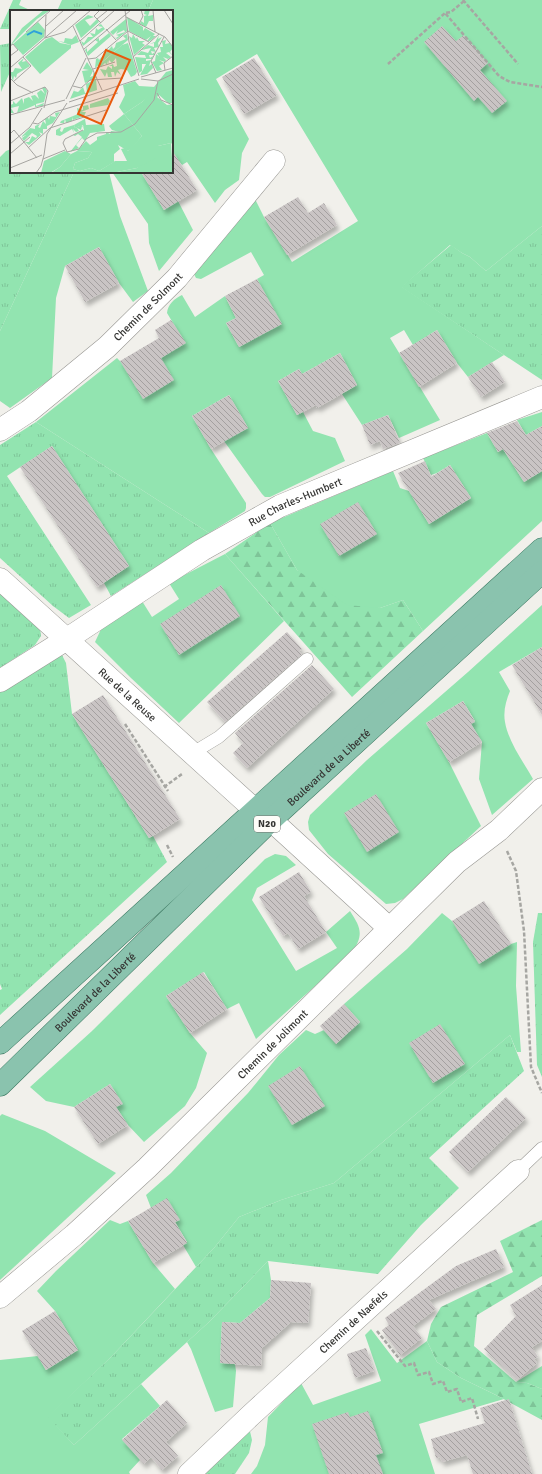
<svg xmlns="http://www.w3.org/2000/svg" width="542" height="1474" font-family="Signika,sans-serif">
  <defs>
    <pattern id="grass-tufts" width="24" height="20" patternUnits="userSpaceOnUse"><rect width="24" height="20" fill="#92e4b0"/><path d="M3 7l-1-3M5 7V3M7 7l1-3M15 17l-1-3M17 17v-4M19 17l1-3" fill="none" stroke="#7ec498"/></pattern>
    <pattern id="forest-firs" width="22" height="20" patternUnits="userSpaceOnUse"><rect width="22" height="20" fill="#92e4b0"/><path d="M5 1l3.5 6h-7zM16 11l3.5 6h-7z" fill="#7ec498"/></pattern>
    <pattern id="building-back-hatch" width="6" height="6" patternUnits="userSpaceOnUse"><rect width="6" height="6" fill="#c9c4c4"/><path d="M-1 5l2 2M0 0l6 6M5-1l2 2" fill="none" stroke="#a4a0a0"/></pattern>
    <filter id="shadow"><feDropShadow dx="2.5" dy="4.5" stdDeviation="2" flood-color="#0004"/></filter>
  </defs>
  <rect width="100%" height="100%" fill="#f1f0eb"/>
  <g fill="url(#grass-tufts)">
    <polygon points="13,0 21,0 19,5 32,11 11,11 11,29 0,29"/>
    <polygon points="62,0 153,0 148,11 57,11"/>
    <polygon points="11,43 11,72 10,72 1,92 0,45"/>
    <polygon points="11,149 11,172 74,172 0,331 0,157 6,151"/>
    <polygon points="542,226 542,380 401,287 451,245 462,253 470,257 486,271"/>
    <polygon points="36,422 209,533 111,596 104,583 129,566 52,446 7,476 91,605 69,618 53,606 0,558 0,445"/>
    <polygon points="0,592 40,628 41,636 35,645 0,668"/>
    <polygon points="61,653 66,663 72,714 149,838 153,836 167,862 0,1015 0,990 2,989 0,984 0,691"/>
    <polygon points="538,913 542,913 542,1077 537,1065 533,942"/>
    <polygon points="510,1035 524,1071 429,1158 459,1188 421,1225 378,1274 268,1261 209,1322 74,1445 47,1417 111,1357 214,1248 239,1217 281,1200 334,1183"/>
    <polygon points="249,1427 252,1440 249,1453 235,1474 202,1474"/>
  </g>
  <g fill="url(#forest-firs)">
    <polygon points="270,523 297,570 380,608 403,600 423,631 352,697 225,554"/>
    <polygon points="542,1220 542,1276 477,1315 474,1346 516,1382 527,1383 542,1389 542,1420 498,1396 461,1378 437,1362 427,1341 431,1324 441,1307 513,1272 500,1241"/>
  </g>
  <g fill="#92e4b0">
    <path d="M 153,0 L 542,0 L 542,226 L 486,271 L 470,257 L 462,253 L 450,245 L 402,287 L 504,355 L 468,377 L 457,363 L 437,330 L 413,345 L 404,330 L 390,338 L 440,420 L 399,438 L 388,415 L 362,425 L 342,394 L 357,385 L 340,353 L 302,374 L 299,369 L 278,381 L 297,415 L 303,412 L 313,431 L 335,438 L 345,461 L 270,497 L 265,497 L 262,494 L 224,441 L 248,428 L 229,395 L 192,416 L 211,449 L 246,503 L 246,508 L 245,511 L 209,533 L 36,422 L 117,358 L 120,361 L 161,358 L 185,343 L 167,313 C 168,304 174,299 182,295 L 195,317 L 225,296 L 236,318 L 226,323 L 239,347 L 281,324 L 257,279 L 264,275 L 251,252 L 201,279 L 196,278 L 193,272 L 255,199 L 264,217 L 292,262 L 358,221 L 257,54 L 216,79 L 249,139 L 242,153 L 239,180 L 225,190 L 215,203 L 187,162 L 182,165 L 172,152 L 172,11 L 148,11 Z"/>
    <polygon points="74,172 109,172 120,216 148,291 133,302 119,283 99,247 65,266 56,298 52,378 10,408 0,401 0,331"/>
    <polygon points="112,172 141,172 164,210 178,201 193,230 159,271 149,243 148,224"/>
    <polygon points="542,412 542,426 526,435 517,420"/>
    <polygon points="487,433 498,452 503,449 524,482 542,471 542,521 423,631 403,600 380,608 347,605 297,570 270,523 393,471 400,488 409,491 429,524 471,498 450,465 437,473 431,475 423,458"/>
    <polygon points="225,554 284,621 179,723 131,678 95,642 103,625 142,601 152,617 179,599 169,583"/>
    <path d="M 542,605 L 542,647 L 499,672 L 510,691 C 506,701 503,711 505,722 C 508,741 524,763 533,779 L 492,815 L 479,779 L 482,742 L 471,724 L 475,721 L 463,701 L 426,723 L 449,762 L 481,826 L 403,899 L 395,903 L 386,904 L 328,854 L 309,830 L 308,822 L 310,815 L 367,760 L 468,672 Z"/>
    <path d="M 275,854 L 286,856 L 296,865 L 257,888 L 252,900 L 296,971 L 337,948 L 326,932 L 350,911 C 361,928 364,934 352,953 L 256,1039 L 239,1003 L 227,1009 L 204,972 L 166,996 L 190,1033 L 207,1053 L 196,1088 L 185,1106 L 144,1142 L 128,1125 L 116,1107 L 122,1103 L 110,1084 L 74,1107 L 46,1101 L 30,1087 L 92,1031 L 265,859 Z"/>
    <polygon points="442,913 452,921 511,944 517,942 516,986 521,1052 517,1052 510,1035 334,1183 281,1200 239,1217 214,1248 196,1267 183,1245 187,1242 175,1222 179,1220 151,1208 146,1195 171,1173 248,1093 279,1055 306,1030 315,1034 324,1030 336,1044 360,1022 344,1004 407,949"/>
    <polygon points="2,1114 45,1131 116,1173 0,1280 0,1116"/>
    <polygon points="110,1220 120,1224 128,1221 153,1263 175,1289 111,1357 48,1417 74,1445 141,1384 160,1406 122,1439 140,1460 129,1472 130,1474 0,1474 0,1360 38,1356 46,1370 78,1350 55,1311 37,1291 56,1271"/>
    <polygon points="268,1261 271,1280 270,1298 240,1323 222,1322 220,1363 235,1364 236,1371 233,1407 215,1412 191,1349 187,1342 209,1322"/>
    <polygon points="371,1329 397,1363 427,1341 437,1362 461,1378 504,1399 419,1424 435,1474 251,1474 257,1466 265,1445 268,1417 301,1383 313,1405 381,1381 365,1335"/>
    <polygon points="542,1366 542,1389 527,1383 516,1382"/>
  </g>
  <g fill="url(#building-back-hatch)" filter="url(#shadow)">
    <polygon points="442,26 456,41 464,35 488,63 480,70 507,101 492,113 478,97 474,101 424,42"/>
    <polygon points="254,58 277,95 244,114 222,77"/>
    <polygon points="172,150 197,190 164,210 141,172 172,172"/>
    <polygon points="298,197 308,213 324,203 337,225 287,255 264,217"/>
    <polygon points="99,247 119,283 85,302 65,266"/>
    <polygon points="257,279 282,324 239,347 226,323 236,318 225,296"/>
    <polygon points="171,320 186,343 161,358 174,380 143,399 120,361 159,338 155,330"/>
    <polygon points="437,330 457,363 419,387 399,353"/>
    <polygon points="340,353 357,385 317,408 316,405 297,415 278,381 299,369 302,374"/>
    <polygon points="492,362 505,382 481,397 468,377"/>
    <polygon points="229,395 248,428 211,449 192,416"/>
    <polygon points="388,415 400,443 383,449 380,441 370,445 362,425"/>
    <polygon points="517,421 526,435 542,426 542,471 524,482 503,449 498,452 487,433"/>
    <polygon points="52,446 129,566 97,587 20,467"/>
    <polygon points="425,461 431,477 450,465 471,498 429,524 398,473"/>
    <polygon points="358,502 377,534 339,556 320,524"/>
    <polygon points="221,585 240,616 179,655 160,624"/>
    <polygon points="287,632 302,649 299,651 302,654 225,722 207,702"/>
    <polygon points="542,647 542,715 512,665"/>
    <polygon points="312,665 334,689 247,768 233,753 243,743 235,733"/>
    <polygon points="103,695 180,819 149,838 72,714"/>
    <polygon points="463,701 475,722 471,724 482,742 449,762 426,723"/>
    <polygon points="376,794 399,832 367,852 344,813"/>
    <polygon points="299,872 311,892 304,896 326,932 298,949 288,933 283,936 259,897"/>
    <polygon points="484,901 511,944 479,964 452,921"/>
    <polygon points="203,972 227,1009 190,1033 166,996"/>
    <polygon points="344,1004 360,1022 336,1044 320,1026"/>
    <polygon points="440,1024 465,1064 433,1083 409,1043"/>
    <polygon points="300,1066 325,1106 292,1125 268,1086"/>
    <polygon points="110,1084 123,1104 116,1107 128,1125 98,1144 74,1107"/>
    <polygon points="506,1097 526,1118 468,1172 449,1152"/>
    <polygon points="167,1198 180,1220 175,1222 187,1243 153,1263 128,1221"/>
    <polygon points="496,1249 504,1267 429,1300 436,1309 413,1326 422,1338 400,1355 382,1330 389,1325 385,1318 456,1266"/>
    <polygon points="271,1280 311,1283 308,1323 291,1322 262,1348 261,1366 220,1363 222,1322 240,1323 270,1298"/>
    <polygon points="542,1285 542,1341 532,1347 538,1357 534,1359 537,1363 517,1380 484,1349 516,1316 510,1305"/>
    <polygon points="55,1311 78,1350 46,1370 22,1331"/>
    <polygon points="366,1348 374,1371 355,1378 347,1354"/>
    <polygon points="509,1399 532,1474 473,1474 467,1455 442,1462 440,1457 436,1458 431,1439 485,1423 480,1408"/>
    <polygon points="167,1400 187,1423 166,1442 178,1456 162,1470 151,1457 144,1464 122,1440"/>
    <polygon points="368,1411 383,1453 376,1455 383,1474 329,1474 312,1424 348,1412 350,1417"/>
  </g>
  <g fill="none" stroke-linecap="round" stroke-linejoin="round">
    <defs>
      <g id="service">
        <polyline points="191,754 219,737 307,659"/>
        <polyline points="518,1171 542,1148"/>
      </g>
      <g id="minor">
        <path id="s1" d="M 0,430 L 29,411 L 107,347 L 177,278 L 274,161"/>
        <path id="s2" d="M 0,579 L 256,811"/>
        <path id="s3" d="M 0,681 L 67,639 L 202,550 L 280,506 L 542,397"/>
        <polyline points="271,820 389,928"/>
        <path id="s4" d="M 0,1297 L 74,1235 L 147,1168 L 457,862 L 499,830 L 542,789"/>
        <path id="s5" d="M 189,1474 L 251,1415 L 518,1171"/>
      </g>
      <g id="primary">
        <polyline points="0,1043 542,549"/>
        <path id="s6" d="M 0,1085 L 271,820 L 542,572"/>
      </g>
    </defs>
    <use href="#service" stroke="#989793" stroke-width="13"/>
    <use href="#minor" stroke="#989793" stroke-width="23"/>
    <use href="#primary" stroke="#3a7760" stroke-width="23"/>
    <g stroke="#a6a6a2" stroke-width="2.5" stroke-dasharray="4 2" stroke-linecap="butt">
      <polyline points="463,0 518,64"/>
      <polyline points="464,1 451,12 445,13 499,76 510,82 542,87"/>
      <polyline points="388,64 445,13"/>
      <polyline points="125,724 168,791"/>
      <polyline points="164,787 182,774"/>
      <polyline points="167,845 173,857"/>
      <polyline points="507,851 516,871 524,931 531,1067 542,1093"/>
      <polyline points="377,1331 405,1366 414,1363 418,1375 429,1372 433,1384 443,1381 447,1392 457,1389 461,1402 472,1398 478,1419"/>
    </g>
    <use href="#service" stroke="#fff" stroke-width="12"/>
    <use href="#minor" stroke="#fff" stroke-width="22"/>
    <use href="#primary" stroke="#8ac3ae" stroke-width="22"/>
  </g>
  <g text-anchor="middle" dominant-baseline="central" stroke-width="4" stroke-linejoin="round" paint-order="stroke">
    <rect fill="#fefdf9" stroke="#71716e" stroke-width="1" x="254" y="816" width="26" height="16" rx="3"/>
    <g font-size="10" font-weight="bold" fill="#353533">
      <text x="267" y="824">N20</text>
    </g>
    <g font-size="11" fill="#353533" stroke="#fefdf9">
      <text stroke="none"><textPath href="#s1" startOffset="193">Chemin de Solmont</textPath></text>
      <text stroke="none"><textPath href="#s3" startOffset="346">Rue Charles-Humbert</textPath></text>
      <text stroke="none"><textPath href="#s2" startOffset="172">Rue de la Reuse</textPath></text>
      <text stroke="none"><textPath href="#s6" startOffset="457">Boulevard de la Liberté</textPath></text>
      <text stroke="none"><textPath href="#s6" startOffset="133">Boulevard de la Liberté</textPath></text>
      <text stroke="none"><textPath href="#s4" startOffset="372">Chemin de Jolimont</textPath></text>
      <text stroke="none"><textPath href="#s5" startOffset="224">Chemin de Naefels</textPath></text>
    </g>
  </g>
  <g transform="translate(10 10)">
    <rect width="163" height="163" fill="#f1f0eb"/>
    <path d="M 34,0 L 39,1 L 27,9 L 0,36 L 12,18 ZM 78,5 L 84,7 L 75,10 L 80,16 L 87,9 L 89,12 L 71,28 L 65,15 ZM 117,24 L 118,30 L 85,58 L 86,49 L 88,48 L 89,50 L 102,36 L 103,39 L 105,37 L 106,33 L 116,29 L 113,26 ZM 77,52 L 83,61 L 80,67 L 83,66 L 83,62 L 86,68 L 75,73 L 72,61 L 79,60 L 73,59 ZM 86,69 L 87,80 L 60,89 L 65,78 L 64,81 L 68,82 L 73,77 L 75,83 L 77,83 L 76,74 ZM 125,71 L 129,76 L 146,77 L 132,92 L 114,104 L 109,97 L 115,85 L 113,75 ZM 114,104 L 132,126 L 122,138 L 118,141 L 108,135 L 110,139 L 104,144 L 104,152 L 89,161 L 81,158 L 70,161 L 63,159 L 65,153 L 78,148 L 82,142 L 67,141 L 76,131 L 80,135 L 87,130 L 87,127 L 96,124 L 96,122 L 100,124 L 101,121 L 109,122 L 102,120 L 99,116 ZM 80,106 L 75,109 L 76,115 L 94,114 L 95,121 L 80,123 L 75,131 L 72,128 L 66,135 L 69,138 L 60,142 L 72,127 L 68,124 L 65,126 L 63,125 L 74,120 L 73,115 L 65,118 L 64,115 ZM 161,133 L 163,163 L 102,163 L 127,158 L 148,136 ZM 55,141 L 61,144 L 50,157 L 40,163 L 31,163 L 34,151 Z" fill="#92e4b0"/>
    <path d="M 66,25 L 69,32 L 61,35 L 48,31 L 54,32 L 55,28 L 62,29 ZM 163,60 L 163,72 L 147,87 L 157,95 L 163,94 L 163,135 L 161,133 L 148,136 L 148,147 L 127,158 L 102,163 L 41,163 L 50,157 L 61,144 L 67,141 L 82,142 L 78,148 L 65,153 L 63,159 L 70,161 L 81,158 L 89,161 L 105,151 L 117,151 L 111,139 L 115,138 L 118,141 L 132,126 L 114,104 L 132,92 L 156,62 Z" fill="#92e4b0"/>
    <path d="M 28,12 L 35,20 L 34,27 L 13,45 L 3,34 ZM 42,27 L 50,33 L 61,35 L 61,38 L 30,64 L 15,47 L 36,29 ZM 163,72 L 163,93 L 158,93 L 148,84 Z" fill="#92e4b0"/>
    <path d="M 135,0 L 140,0 L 138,6 L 143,5 L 143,11 L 139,11 L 136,17 L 130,14 L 131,11 L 134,13 L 134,6 L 137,5 L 134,4 ZM 117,7 L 133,17 L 133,21 L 135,18 L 145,24 L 143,26 L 146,26 L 140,31 L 137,31 L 141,26 L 136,30 L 119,21 ZM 116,9 L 117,21 L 107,29 L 103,26 L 106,28 L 109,26 L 106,25 L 115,22 L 114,20 L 106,24 L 108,20 L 103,25 L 100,22 ZM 91,14 L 95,19 L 73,36 L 71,31 L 74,33 L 78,27 L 83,27 L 80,23 L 85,24 L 86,18 L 88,20 L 93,17 L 88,16 ZM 99,23 L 101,26 L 78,46 L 75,40 L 77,38 L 77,42 L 88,32 L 85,30 L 89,28 L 89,31 ZM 123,24 L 126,29 L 127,27 L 129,31 L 135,31 L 132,33 L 135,35 L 124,45 L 122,37 L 129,35 L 122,37 L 119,26 L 122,28 ZM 149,25 L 148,29 L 152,27 L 148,33 L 149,37 L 144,38 L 146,42 L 141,41 L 142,44 L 145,42 L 144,45 L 139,45 L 140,48 L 143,46 L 142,49 L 136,49 L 136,51 L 141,50 L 139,56 L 142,54 L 143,58 L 137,64 L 130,65 L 136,54 L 132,54 L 132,61 L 129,63 L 125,47 L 136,48 L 135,45 L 127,45 L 131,41 L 138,43 L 141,38 L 131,40 L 138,35 L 144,37 L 144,33 L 139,34 L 145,32 ZM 156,30 L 155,34 L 160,33 L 163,38 L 160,42 L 163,46 L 159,42 L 156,43 L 161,47 L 158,49 L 153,47 L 156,50 L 155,52 L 149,50 L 154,53 L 149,56 L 152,60 L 147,61 L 142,52 L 145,51 L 146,44 L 149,46 L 147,43 L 151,42 L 150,37 L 153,37 L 152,31 ZM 118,33 L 127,62 L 125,65 L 121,67 L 117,60 L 111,59 L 108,60 L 111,65 L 107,62 L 105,67 L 104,62 L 101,62 L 102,67 L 98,67 L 97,62 L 95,67 L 90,59 L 96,60 L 98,56 L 102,59 L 102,56 L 99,56 L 103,54 L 104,57 L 107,56 L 106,48 L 102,53 L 99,50 L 98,55 L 97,51 L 97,55 L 95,53 L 91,57 L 88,56 L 112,35 ZM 14,48 L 12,52 L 16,51 L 20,56 L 7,64 L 6,68 L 4,66 L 3,71 L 0,62 L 3,62 L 5,58 L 12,59 L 8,53 ZM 35,77 L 37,81 L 34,92 L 26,94 L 26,96 L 34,93 L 33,96 L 25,97 L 25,95 L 7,103 L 9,96 L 1,98 L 4,103 L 0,103 L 0,95 L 3,94 L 3,91 L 6,94 L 12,88 L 14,94 L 14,89 L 19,87 L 23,91 L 21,86 L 25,85 L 29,89 L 27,83 L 31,80 L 35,84 L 32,78 ZM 98,88 L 100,91 L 98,95 L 80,98 L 80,94 ZM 78,95 L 79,99 L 71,102 L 76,102 L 74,106 L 63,110 L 63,107 L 62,111 L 56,113 L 55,109 L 54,113 L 50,113 L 51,111 L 68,104 L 67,98 L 73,100 L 73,96 ZM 50,102 L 43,113 L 37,116 L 37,119 L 33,119 L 33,124 L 29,122 L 31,125 L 19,135 L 15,132 L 19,132 L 22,126 L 26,128 L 27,126 L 22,123 L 14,131 L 12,128 L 16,125 L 11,127 L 20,118 L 25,119 L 25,116 L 30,114 L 28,117 L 30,118 L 33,111 L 36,114 L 35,109 L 38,107 L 39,110 L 40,106 L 46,107 L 45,103 ZM 64,115 L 65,118 L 72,115 L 74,119 L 72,116 L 71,120 L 67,118 L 69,121 L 66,122 L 63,119 L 64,123 L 62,119 L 50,126 L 46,125 L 46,120 L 51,117 L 50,121 L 52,122 L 54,118 Z" fill="#92e4b0"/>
    <path fill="none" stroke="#2ea2da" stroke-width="2" d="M 17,25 L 24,21 L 32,24"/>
    <path fill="none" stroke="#a6a5a1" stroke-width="1" d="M 90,0 L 84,6 L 91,13M 115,0 L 119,32 L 129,66M 143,0 L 145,22M 154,0 L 163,14M 36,5 L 35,28 L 55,22 L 81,0M 116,7 L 155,27 L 163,37M 87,9 L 98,0M 129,14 L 133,6 L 131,0M 36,16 L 54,0M 63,16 L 92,80M 96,19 L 106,30M 16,22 L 41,0M 70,31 L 105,0M 0,36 L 3,34 L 8,40 L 0,46M 74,39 L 121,0M 123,47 L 149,24M 78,49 L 86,48 L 118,21 L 139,32M 0,58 L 67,0M 83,59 L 105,52M 155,60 L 154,53 L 163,46M 146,63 L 141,51 L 154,27M 131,67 L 163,58M 0,68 L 7,75 L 23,83M 131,69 L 148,71 L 163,64M 3,72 L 21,56 L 13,47M 63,76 L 71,78 L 80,70 L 113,68M 147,83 L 151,90 L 163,95M 56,89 L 76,48M 0,91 L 35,77 L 38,81 L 34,98M 59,92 L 129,69M 0,105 L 55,90M 23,113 L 28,114 L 45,102 L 108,83M 73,120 L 55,129 L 53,133 L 57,142 L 69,139 L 76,129 L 87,123 L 111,122 L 125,114 L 144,90 L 148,71M 0,124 L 4,120 L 27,148M 0,134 L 20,117 L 32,98M 18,138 L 40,118 L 96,100M 0,144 L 20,127M 34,145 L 37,124 L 57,93M 33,149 L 55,140M 0,158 L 32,145M 26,163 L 31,156 L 34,145"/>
    <path fill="#e8590c" fill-opacity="0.15" stroke="#e8590c" stroke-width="2" d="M 96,40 L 120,50 L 91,114 L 68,104 Z"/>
    <rect width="163" height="163" fill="none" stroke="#353533" stroke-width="2"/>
  </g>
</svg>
